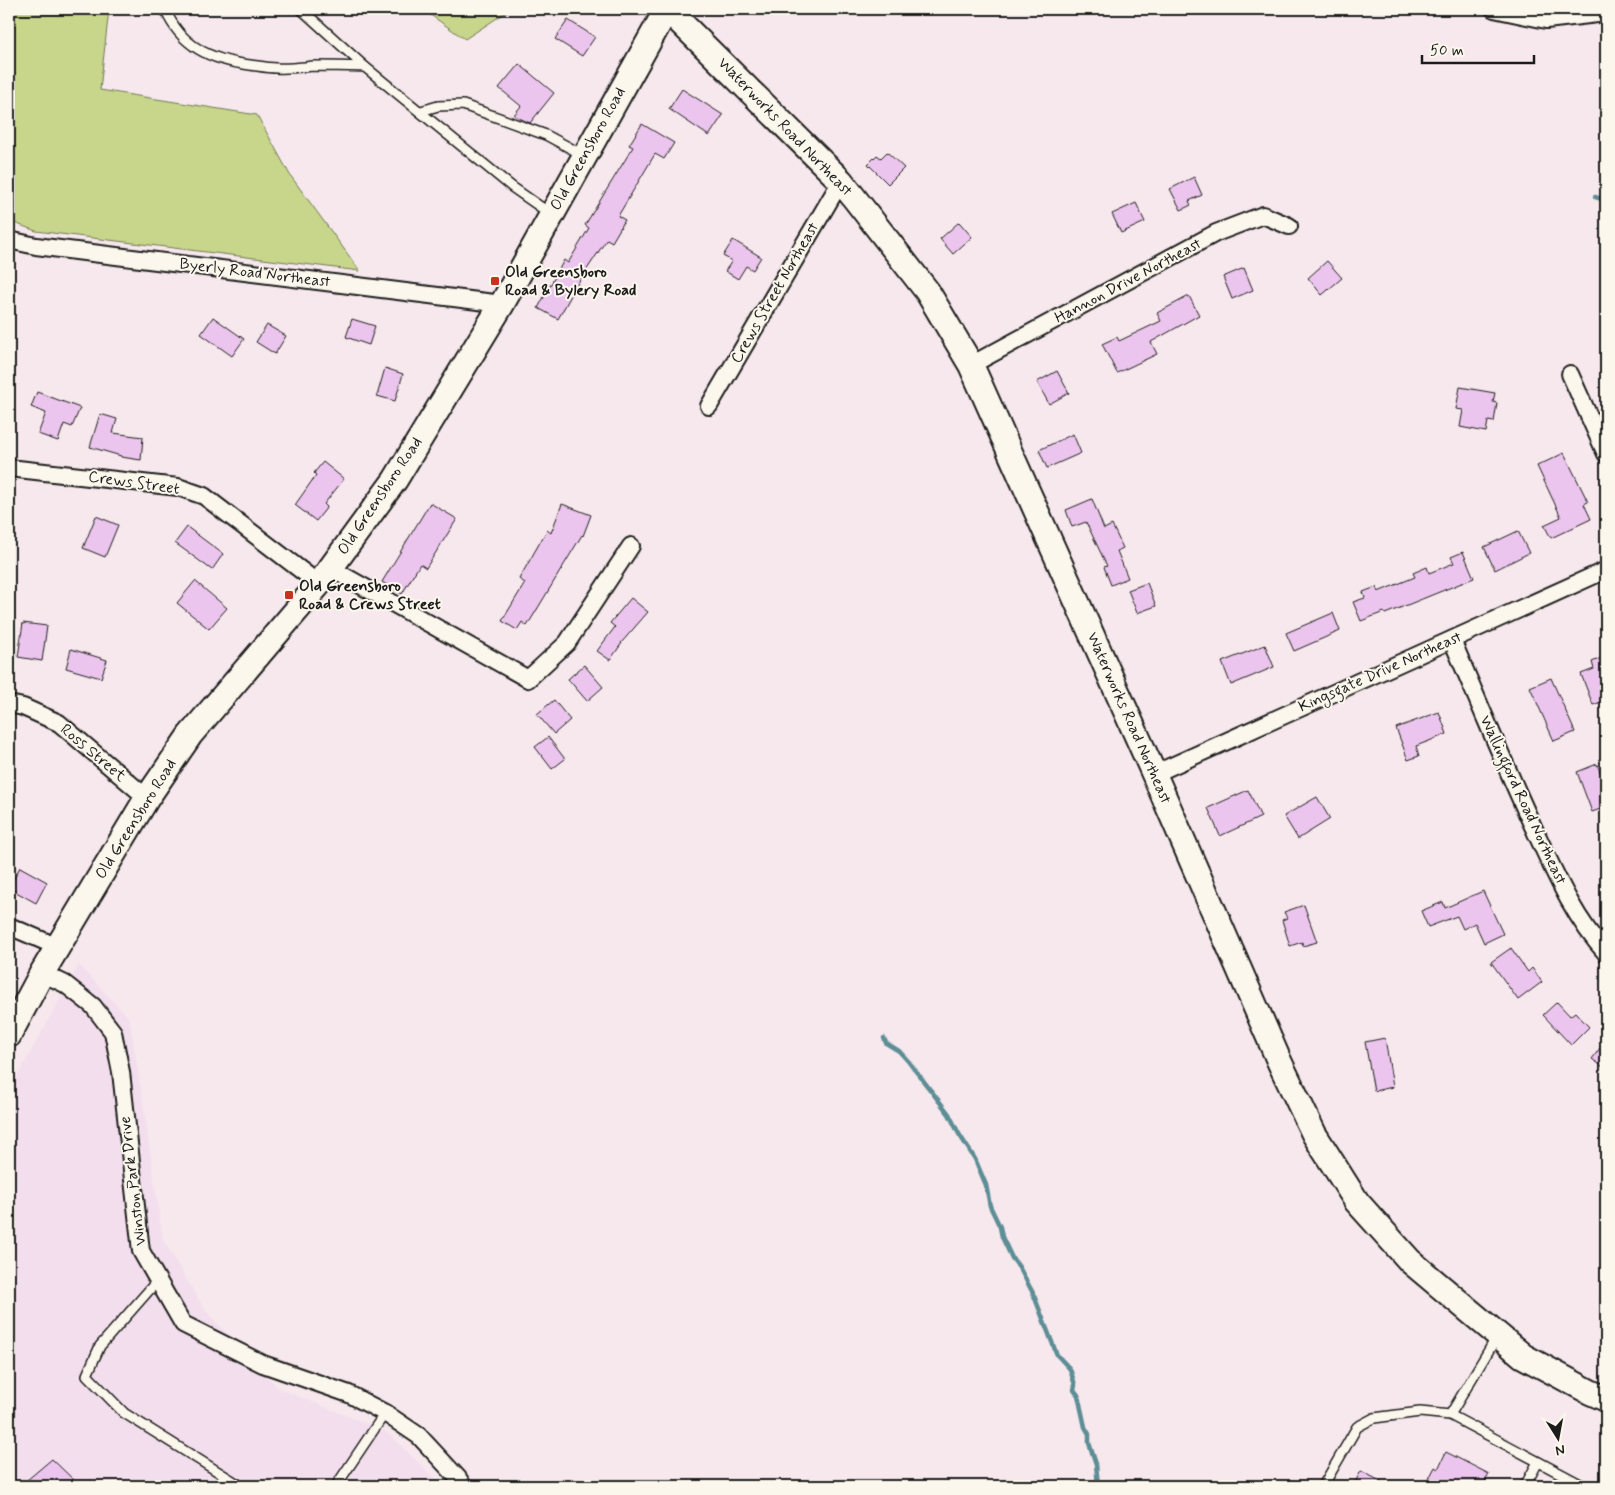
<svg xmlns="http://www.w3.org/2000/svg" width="1615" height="1495" font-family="Mynerve,sans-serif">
  <rect width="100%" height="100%" fill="#f6e8ed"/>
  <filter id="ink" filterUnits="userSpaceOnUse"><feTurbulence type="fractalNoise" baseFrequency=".02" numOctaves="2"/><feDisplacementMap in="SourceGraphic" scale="10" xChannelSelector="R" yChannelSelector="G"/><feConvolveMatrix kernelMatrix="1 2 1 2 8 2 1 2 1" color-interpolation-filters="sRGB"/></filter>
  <g filter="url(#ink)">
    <polygon fill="#f3deed" points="79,965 129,1018 142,1095 163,1240 205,1310 278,1388 387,1432 443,1486 9,1486 9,1091"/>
    <g fill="#c7d68b" stroke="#727954">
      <polygon points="9,9 109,9 100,90 257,115 290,175 360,271 36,231 9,221"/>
      <polygon points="422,9 511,9 465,39"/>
    </g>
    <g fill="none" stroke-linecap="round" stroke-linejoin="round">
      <g stroke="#5d8d95" stroke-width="4.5">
        <polyline points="1595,197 1606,200"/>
        <polyline points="884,1038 886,1043 899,1051 908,1061 949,1114 959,1134 975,1159 986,1185 990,1206 1000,1227 1002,1237 1012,1258 1019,1267 1033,1293 1057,1355 1070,1369 1075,1385 1074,1390 1078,1395 1085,1427 1089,1434 1089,1443 1096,1464 1098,1486"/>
      </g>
    </g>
    <g fill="#ecc5ee" stroke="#1c1c1c">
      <polygon points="568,20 595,37 582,56 555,39"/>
      <polygon points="519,64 554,93 530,123 519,118 514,115 521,106 499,88"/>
      <polygon points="682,89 723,115 709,136 669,109"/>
      <polygon points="642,124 674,143 664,159 655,154 618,216 625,220 612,242 607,239 578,283 558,319 538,308 564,260 568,263 589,228 585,225 633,147 629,145"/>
      <polygon points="887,152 904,168 888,184 868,164 877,155 881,158"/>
      <polygon points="1194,177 1202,195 1189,201 1191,205 1181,210 1170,189"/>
      <polygon points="1136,203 1145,222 1121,233 1112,214"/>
      <polygon points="959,222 972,237 953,254 940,239"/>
      <polygon points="733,240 761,257 753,270 746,266 738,279 725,271 732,261 723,256"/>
      <polygon points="1327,261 1342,278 1322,295 1308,278"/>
      <polygon points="1244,268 1253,290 1232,299 1223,277"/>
      <polygon points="1189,296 1199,315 1151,342 1157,354 1117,373 1102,344 1117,337 1119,341 1161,321 1157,313"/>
      <polygon points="213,317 244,339 232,356 201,334"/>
      <polygon points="352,319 375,326 369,345 346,337"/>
      <polygon points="267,325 286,336 275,354 256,342"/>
      <polygon points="385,368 403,374 395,401 377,396"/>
      <polygon points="1057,371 1069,393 1049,404 1037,382"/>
      <polygon points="1460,387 1495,393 1493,402 1497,403 1494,422 1488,421 1486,432 1460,427 1463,410 1456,409"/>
      <polygon points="37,392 80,408 72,427 64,424 58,441 38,434 46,413 31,407"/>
      <polygon points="100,414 117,419 113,433 143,437 141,460 121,457 121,456 90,447"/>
      <polygon points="1073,434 1081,453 1047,468 1039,450"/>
      <polygon points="1564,453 1588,502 1584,504 1591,519 1551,538 1544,525 1561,517 1537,466"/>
      <polygon points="323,462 344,479 324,504 327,507 316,521 295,505 316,475 314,473"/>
      <polygon points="1092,499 1104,529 1112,525 1123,548 1117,551 1128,578 1111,585 1104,567 1107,566 1086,522 1072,527 1066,510"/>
      <polygon points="430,503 457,519 426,568 420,564 402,594 382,582"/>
      <polygon points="562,504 591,515 583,536 582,535 527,626 522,622 517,630 502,621 525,583 519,579 547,530 551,533"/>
      <polygon points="96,516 118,525 105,557 83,548"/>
      <polygon points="187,527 223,554 212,570 175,543"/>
      <polygon points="1518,531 1529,553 1495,570 1484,547"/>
      <polygon points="1463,552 1474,578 1385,614 1384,612 1361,621 1353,602 1365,598 1363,592 1376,587 1378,592 1415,577 1413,573 1427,567 1429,573 1454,563 1451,557"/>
      <polygon points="195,581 227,608 209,629 177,603"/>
      <polygon points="1147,583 1156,606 1137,613 1128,590"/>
      <polygon points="631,598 648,612 621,643 622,643 610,660 597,651 615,627 610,623"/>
      <polygon points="1333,613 1340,631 1294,651 1286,633"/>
      <polygon points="23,623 47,626 42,661 18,657"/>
      <polygon points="1265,645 1274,667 1231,685 1222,662"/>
      <polygon points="71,649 107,660 101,678 66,668"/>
      <polygon points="1606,656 1606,700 1593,705 1581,674 1594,669 1592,662"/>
      <polygon points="584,665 603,687 587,701 568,679"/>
      <polygon points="1551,678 1575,732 1554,741 1530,687"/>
      <polygon points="554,700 570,720 554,734 537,714"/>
      <polygon points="1439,712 1447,734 1416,746 1419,756 1408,760 1396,728"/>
      <polygon points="548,737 565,759 552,769 535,747"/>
      <polygon points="1597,764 1606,788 1606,807 1592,812 1577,772"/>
      <polygon points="1248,790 1261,817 1220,836 1208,808"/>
      <polygon points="1317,797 1330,819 1298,839 1284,816"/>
      <polygon points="20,867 47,882 36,903 9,888"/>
      <polygon points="1483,891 1503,934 1484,943 1475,923 1463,929 1457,916 1428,927 1421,911 1443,902 1445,908"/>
      <polygon points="1304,905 1317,942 1303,946 1302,942 1290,946 1282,920 1287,918 1284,912"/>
      <polygon points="1511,948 1528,972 1532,968 1542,982 1518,1000 1491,962"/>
      <polygon points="1557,1002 1570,1016 1575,1012 1589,1027 1571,1045 1543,1015"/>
      <polygon points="1385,1038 1393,1087 1374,1091 1365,1042"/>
      <polygon points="1606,1040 1606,1069 1592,1059"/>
      <polygon points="1446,1452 1489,1474 1483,1486 1425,1486 1435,1467 1438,1469"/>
      <polygon points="52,1459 80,1486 20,1486"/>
      <polygon points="1361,1471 1390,1486 1353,1486"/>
    </g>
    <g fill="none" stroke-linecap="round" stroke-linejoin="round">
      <defs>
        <g id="lane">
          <path d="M 165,9 C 181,47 211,60 250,65 C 258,66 268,68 276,68 C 289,69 302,67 315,66 C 331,66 348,66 365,67"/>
          <polyline points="301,9 365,67 512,187 552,215"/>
          <polyline points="421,111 438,106 463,105 546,135 585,156"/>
          <polyline points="158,1280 100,1346 87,1375 124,1413 241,1486"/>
          <polyline points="1450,1415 1498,1335"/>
          <polyline points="336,1486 385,1413"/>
          <polyline points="1323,1486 1357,1427 1374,1418 1420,1412 1450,1415 1584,1486"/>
          <polyline points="1525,1486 1538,1462"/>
        </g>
        <g id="street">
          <polyline points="1494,9 1546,20 1606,13"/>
          <polyline points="9,240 36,246 502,304"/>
          <polyline points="971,365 1216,233 1263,215 1289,226"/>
          <polyline points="1570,374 1606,454"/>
          <polyline points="709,406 841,181"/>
          <polyline points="9,468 178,487 204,496 319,584"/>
          <polyline points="330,568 528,679 567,643 631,546"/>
          <path d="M 1452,640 C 1480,705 1507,771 1537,835 C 1556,876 1575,919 1606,953"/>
          <polyline points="9,704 23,707 59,723 147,798"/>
          <polyline points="1154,774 1606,570"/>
          <polyline points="9,926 58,947"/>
          <polyline points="42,973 65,984 93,1006 113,1032 121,1072 141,1251 183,1324 263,1364 349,1394 385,1413 419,1436 458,1478 463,1486"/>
        </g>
        <polyline id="secondary" points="9,1035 42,973 147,798 190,735 319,584 395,480 502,304 667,9 841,181 927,291 971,365 1154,774 1280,1063 1314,1134 1357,1202 1410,1261 1523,1356 1590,1392 1606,1399"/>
      </defs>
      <use href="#lane" stroke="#1c1c1c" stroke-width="12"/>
      <use href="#street" stroke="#1c1c1c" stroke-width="20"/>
      <use href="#secondary" stroke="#1c1c1c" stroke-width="28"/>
      <use href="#lane" stroke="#fbf7ec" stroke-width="9"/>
      <use href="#street" stroke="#fbf7ec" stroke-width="16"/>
      <use href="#secondary" stroke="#fbf7ec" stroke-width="24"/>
    </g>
  </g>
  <g fill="#c8321e" stroke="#fbf7ec" stroke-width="2">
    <rect x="490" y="276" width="10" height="10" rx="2.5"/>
    <rect x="284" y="590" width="10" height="10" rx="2.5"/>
  </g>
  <g text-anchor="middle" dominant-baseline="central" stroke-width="4" stroke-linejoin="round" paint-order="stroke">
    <g font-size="16" fill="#1c1c1c" stroke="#fbf7ec">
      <text transform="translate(785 127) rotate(46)">Waterworks Road Northeast</text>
      <text transform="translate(588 149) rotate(-61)">Old Greensboro Road</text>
      <text transform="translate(255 273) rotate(7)">Byerly Road Northeast</text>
      <text transform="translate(1128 281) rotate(-28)">Hannon Drive Northeast</text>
      <text transform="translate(775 293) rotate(-60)">Crews Street Northeast</text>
      <text transform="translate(134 483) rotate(8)">Crews Street</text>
      <text transform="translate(380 496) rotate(-56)">Old Greensboro Road</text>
      <text transform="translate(1380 672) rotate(-24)">Kingsgate Drive Northeast</text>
      <text transform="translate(1129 718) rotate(66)">Waterworks Road Northeast</text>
      <text transform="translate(93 753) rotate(40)">Ross Street</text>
      <text transform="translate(1523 800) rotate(65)">Wallingford Road Northeast</text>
      <text transform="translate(136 819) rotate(-58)">Old Greensboro Road</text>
      <text transform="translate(133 1181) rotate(-97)">Winston Park Drive</text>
    </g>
    <g font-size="16" font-weight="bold" fill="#1c1c1c" stroke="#fbf7ec" text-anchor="start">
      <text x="505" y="272">Old Greensboro<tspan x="505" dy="18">Road &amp; Bylery Road</tspan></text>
      <text x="299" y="586">Old Greensboro<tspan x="299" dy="18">Road &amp; Crews Street</tspan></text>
    </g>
  </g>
  <rect width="1615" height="1495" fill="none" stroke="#fbf7ec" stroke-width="30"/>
  <rect x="15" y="15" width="1585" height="1465" fill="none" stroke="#1c1c1c" stroke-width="2" filter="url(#ink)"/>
  <g transform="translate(1558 1438) rotate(169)" stroke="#fbf7ec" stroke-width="4" paint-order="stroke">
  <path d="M0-4L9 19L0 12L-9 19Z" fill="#1c1c1c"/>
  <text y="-8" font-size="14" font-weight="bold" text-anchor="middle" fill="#1c1c1c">N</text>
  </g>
  <path d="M1422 55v8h112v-8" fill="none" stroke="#1c1c1c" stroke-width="2.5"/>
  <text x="1430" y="55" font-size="15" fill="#1c1c1c" stroke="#fbf7ec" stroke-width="4" paint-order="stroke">50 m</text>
</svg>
